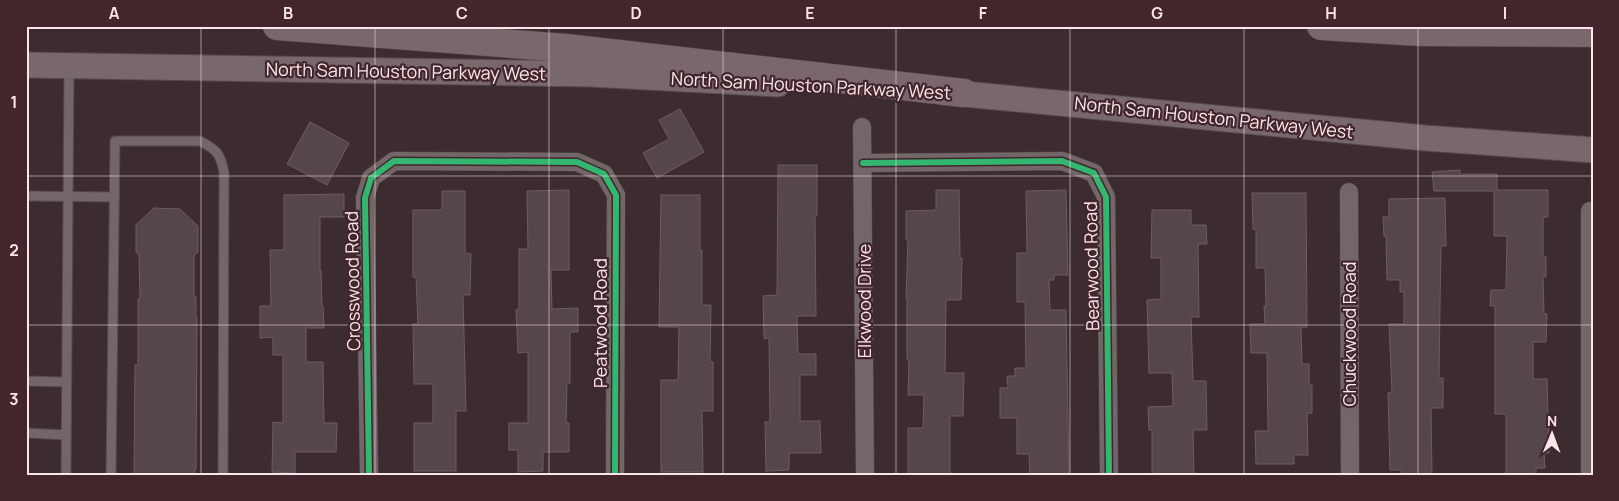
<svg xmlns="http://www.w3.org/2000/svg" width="1619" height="501" font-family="Manrope,sans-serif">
  <rect width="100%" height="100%" fill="#3c2c30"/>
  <g fill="#544649" stroke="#6b5d60">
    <polygon points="680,109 704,152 657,178 643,153 669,139 659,120"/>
    <polygon points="310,122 349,143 327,185 287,164"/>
    <polygon points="778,165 817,165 817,215 815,215 816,316 797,316 798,354 816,354 816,375 800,375 800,421 820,421 821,453 789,453 789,470 766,471 765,422 770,422 769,338 764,339 763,296 777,295"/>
    <polygon points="1460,170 1460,174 1497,174 1497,190 1548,190 1548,217 1543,217 1543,257 1546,257 1546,277 1543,277 1544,314 1547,314 1546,342 1533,342 1533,379 1547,379 1549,453 1544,453 1545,468 1536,468 1536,475 1506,475 1506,414 1495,414 1495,306 1490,306 1491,290 1506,290 1507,236 1494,236 1494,191 1434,191 1432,172"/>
    <polygon points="569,190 569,270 551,270 552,309 578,308 578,332 570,332 570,383 567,383 566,423 569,423 569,452 543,452 543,471 518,472 518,450 509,450 509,423 528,423 528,352 518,353 516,310 519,309 519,249 528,249 527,191"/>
    <polygon points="936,190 959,190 960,258 962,258 961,300 946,300 945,373 964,373 963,416 950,416 950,475 908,475 908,428 923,428 924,395 908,395 909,360 907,360 907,298 906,298 908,240 906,240 906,211 936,210"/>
    <polygon points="1066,190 1068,275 1054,275 1054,280 1049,280 1050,310 1066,310 1069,475 1030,475 1029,454 1017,454 1017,418 1000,418 1000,388 1008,388 1007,376 1015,376 1015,368 1026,368 1025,302 1017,302 1017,253 1027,253 1026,191"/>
    <polygon points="442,191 465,191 465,253 471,254 470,295 463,295 466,411 456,411 456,471 414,471 414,423 433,423 433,384 414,384 413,324 418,324 416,277 413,277 413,210 442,210"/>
    <polygon points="1252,193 1306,193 1307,327 1301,327 1302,364 1309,364 1309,385 1312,385 1312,413 1307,413 1308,455 1294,455 1294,464 1256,464 1255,431 1268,431 1267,353 1251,353 1250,324 1265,324 1264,306 1266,306 1265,268 1256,268 1256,229 1253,229"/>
    <polygon points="344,194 344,217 320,217 320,271 321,271 322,306 323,306 324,328 306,328 306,362 323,362 324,423 337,423 336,452 295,452 295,473 272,472 273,422 283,423 283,355 273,355 273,337 260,338 260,306 271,306 270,250 284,250 284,195"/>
    <polygon points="661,195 700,195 700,250 702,250 702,305 711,305 710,362 713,362 713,411 702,411 703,472 661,472 661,380 678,380 679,327 659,327"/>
    <polygon points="1445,198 1446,246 1441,246 1440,305 1439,378 1443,378 1443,408 1431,408 1432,475 1401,475 1401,470 1390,470 1388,393 1392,392 1389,324 1404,324 1404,292 1400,292 1400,280 1387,280 1386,236 1384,236 1383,217 1389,217 1389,199"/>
    <polygon points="154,208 180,209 198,226 198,252 194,256 194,297 196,297 196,318 197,318 196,469 195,469 195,475 134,475 135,365 138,365 138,299 140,299 139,255 136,252 136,225"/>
    <polygon points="1152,210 1191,210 1191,225 1206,225 1207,244 1198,244 1199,317 1191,317 1193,381 1206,381 1207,430 1193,430 1194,475 1152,475 1152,430 1149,430 1148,407 1173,406 1172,373 1149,373 1147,300 1161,299 1161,258 1151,258"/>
  </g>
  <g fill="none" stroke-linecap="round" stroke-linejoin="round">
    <defs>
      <g id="lane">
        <polyline points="26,196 115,197"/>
        <polyline points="26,381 66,382"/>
        <polyline points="26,433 66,435"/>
        <polyline points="66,475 69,68"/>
        <path d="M 111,475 L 115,141 L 200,141 C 217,150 220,153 224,172 L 223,475"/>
      </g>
      <g id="street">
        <polyline points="862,127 865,475"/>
        <polyline points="863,163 1062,161 1094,173 1106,197 1109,475"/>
        <polyline points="1349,192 1350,475"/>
        <polyline points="1590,211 1590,475"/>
        <polyline points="369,475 365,198 371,178 394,161 577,162 604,174 616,195 615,475"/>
      </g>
      <g id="secondary">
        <polyline points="26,65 590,74 778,84"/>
        <polyline points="943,92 1425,138 1593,150"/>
      </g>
      <g id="highway">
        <polyline points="277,26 566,48 964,93"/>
        <polyline points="1321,26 1420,32 1593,33"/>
      </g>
    </defs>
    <use href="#lane" stroke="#56484b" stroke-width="11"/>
    <use href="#street" stroke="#56484b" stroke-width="19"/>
    <use href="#secondary" stroke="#56484b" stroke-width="27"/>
    <use href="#highway" stroke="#56484b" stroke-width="29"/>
    <use href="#lane" stroke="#726668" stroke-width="9"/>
    <use href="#street" stroke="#726668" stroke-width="18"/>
    <use href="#secondary" stroke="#78686c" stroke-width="25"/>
    <use href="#highway" stroke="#7a666b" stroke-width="28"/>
    <defs>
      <g id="cycleway">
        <polyline points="863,163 1062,161 1094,173 1106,197 1109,475"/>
        <polyline points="369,475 365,198 371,178 394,161 577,162 604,174 616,195 615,475"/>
      </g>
    </defs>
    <use href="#cycleway" stroke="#42262c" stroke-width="9"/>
    <use href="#cycleway" stroke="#33b770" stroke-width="6"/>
  </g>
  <path fill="none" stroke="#fae6e9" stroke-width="1" stroke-opacity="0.55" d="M 201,26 L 201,475M 375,26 L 375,475M 549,26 L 549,475M 723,26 L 723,475M 896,26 L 896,475M 1070,26 L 1070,475M 1244,26 L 1244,475M 1418,26 L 1418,475M 26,176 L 1593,176M 26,325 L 1593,325"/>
  <g text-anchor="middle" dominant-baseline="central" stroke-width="4.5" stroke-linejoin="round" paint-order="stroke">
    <g font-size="18" fill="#fae6e9" stroke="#42262c">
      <text transform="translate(406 71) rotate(1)">North Sam Houston Parkway West</text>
      <text transform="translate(811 85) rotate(3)">North Sam Houston Parkway West</text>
      <text transform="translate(1214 117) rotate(6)">North Sam Houston Parkway West</text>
      <text transform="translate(1091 266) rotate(-91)">Bearwood Road</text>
      <text transform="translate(352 281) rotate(-91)">Crosswood Road</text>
      <text transform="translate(864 301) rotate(-90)">Elkwood Drive</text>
      <text transform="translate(600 323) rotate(-90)">Peatwood Road</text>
      <text transform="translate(1349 334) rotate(-90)">Chuckwood Road</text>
    </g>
  </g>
  <rect width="1619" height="501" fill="none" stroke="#42262c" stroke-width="55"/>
  <g transform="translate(1552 434) rotate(1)" stroke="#42262c" stroke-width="4" paint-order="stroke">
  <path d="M0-4L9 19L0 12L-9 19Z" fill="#fae6e9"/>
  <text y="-8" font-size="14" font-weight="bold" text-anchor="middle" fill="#fae6e9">N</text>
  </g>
  <rect x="28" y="28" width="1564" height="446" fill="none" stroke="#fae6e9" stroke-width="2"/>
  <g font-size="16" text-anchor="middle" font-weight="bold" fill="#fae6e9">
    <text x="114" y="19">A</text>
    <text x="288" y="19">B</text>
    <text x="462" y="19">C</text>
    <text x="636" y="19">D</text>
    <text x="810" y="19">E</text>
    <text x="983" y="19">F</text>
    <text x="1157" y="19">G</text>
    <text x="1331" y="19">H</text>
    <text x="1505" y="19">I</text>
    <text x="14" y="108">1</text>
    <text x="14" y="256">2</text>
    <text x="14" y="405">3</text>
  </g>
</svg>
